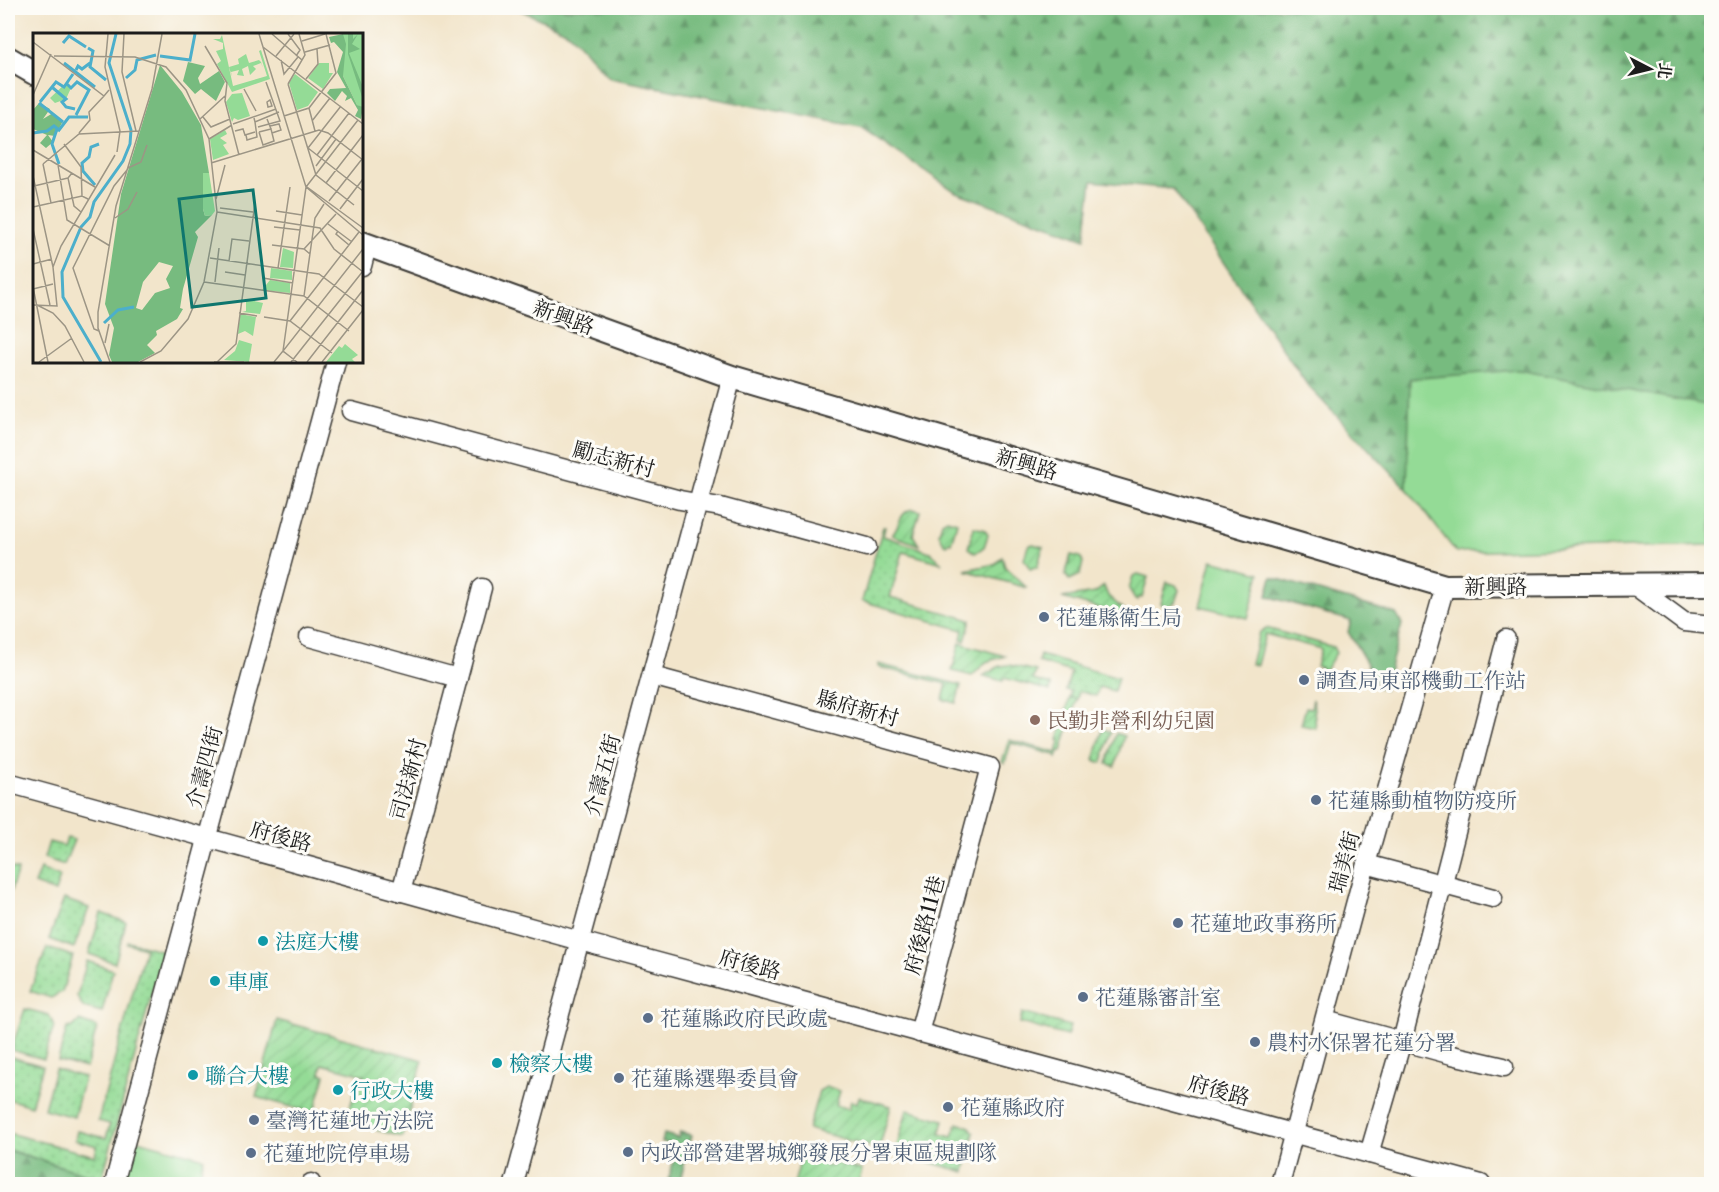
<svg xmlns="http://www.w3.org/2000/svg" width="1719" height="1192" font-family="'Libre Caslon Text','Noto Serif TC',serif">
  <defs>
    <pattern id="grass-dots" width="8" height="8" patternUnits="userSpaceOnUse" patternTransform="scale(1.5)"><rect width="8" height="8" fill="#94db96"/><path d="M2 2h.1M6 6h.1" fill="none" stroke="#7fbb81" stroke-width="1.8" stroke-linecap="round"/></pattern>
    <pattern id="forest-firs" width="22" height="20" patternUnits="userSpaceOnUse" patternTransform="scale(1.5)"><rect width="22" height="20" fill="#77bb7f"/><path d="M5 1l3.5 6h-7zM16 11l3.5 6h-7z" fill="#619767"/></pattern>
    <pattern id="garden-furrows" width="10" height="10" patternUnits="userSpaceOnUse" patternTransform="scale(1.5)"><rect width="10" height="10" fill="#94db96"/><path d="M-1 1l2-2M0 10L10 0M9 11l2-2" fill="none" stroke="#7fbb81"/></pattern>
  </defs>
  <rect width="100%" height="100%" fill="#fdfcf7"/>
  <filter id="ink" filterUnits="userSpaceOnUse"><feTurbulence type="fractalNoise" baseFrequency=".0167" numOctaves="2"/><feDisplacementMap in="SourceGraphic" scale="12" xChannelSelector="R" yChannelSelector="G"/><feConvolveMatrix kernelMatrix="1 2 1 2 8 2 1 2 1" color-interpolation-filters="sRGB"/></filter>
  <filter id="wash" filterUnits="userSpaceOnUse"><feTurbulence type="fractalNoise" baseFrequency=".008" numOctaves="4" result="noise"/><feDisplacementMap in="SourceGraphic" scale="24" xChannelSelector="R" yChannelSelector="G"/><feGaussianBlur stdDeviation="1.35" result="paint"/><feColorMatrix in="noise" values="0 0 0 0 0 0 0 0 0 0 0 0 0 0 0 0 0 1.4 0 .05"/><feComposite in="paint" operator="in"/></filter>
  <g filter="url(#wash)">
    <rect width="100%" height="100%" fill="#f2e5cb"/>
    <g fill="url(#grass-dots)" stroke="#587c59" stroke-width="1.5">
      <polygon points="883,527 885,527 883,536 930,552 942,563 903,552 890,597 971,620 965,641 961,640 963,630 862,601"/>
      <polygon points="1040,655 1118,678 1114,691 1099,687 1096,696 1079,691 1077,699 1070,697 1071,691 1066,690 1071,672 1038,662"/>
      <polygon points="1103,729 1111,732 1102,763 1094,760"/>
      <polygon points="1116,733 1124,736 1115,766 1107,764"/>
      <polygon points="67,838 74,840 64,865 44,858 49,842 64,846"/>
      <polygon points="8,867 18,870 8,898"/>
      <polygon points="40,869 60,877 55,892 34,884"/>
      <polygon points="64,899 89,908 74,948 49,939"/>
      <polygon points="101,913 126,922 115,963 89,954"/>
      <polygon points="128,941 163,951 102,1179 8,1150 8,1133 95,1156 97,1146 75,1140 77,1131 106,1138 110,1124 98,1121 145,948 127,943"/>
      <polygon points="47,948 73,956 62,992 51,998 30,991"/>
      <polygon points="87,961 113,970 102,1012 83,1007 77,996"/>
      <polygon points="25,1009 49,1015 54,1026 44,1059 11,1050"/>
      <polygon points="79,1021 97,1027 86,1068 58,1061 67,1028 73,1027"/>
      <polygon points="8,1056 43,1066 31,1106 8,1099"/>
      <polygon points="55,1069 84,1077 74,1117 44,1109"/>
    </g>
    <g fill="url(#forest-firs)" stroke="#4a6c4e" stroke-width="1.5">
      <polygon points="516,8 1711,8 1711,406 1518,370 1410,379 1407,489 1308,386 1173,189 1092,181 1085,239 956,192 860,127 610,78 568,32"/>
      <polygon points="1272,577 1396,614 1402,624 1384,690 1378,687 1366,662 1348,632 1351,621 1267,596"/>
      <polygon points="680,1132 692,1135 679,1184 667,1184 677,1149 671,1147 671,1144 662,1142 664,1134 678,1138"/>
      <polygon points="8,1150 102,1179 100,1184 8,1184"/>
    </g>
    <g fill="#94db96" stroke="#587c59" stroke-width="1.5">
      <polygon points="1518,370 1711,406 1711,545 1456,552 1407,489 1410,379"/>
      <polygon points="1212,560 1260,573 1248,618 1200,606"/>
      <polygon points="134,1139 204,1158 197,1184 122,1184"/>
    </g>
    <g fill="url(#garden-furrows)" stroke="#587c59" stroke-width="1.5">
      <path d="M 913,509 L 920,511 L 913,535 L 919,545 L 892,535 C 901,526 898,512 913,509 Z"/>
      <polygon points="947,519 957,522 951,543 948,542 947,545 944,544 939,534 942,522"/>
      <polygon points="974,527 985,530 988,535 984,547 975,553 968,548"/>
      <polygon points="1033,544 1043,547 1037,568 1033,567 1032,569 1030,569 1024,559 1028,546"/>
      <polygon points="1071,555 1080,557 1083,562 1080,575 1070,580 1068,579 1068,577 1065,576"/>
      <polygon points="1002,557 1005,567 1027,588 965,570 995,564"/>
      <polygon points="1138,574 1148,577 1142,598 1139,597 1138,600 1135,599 1129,589 1133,576"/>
      <polygon points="1167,582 1176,585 1179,590 1175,602 1166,608 1161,603"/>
      <polygon points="1104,586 1108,596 1133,618 1062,598 1095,593"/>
      <polygon points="1266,628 1333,647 1336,653 1320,678 1322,668 1316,666 1321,649 1265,634 1257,665 1251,664 1259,633"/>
      <polygon points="960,643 1005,656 986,662 972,676 952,671"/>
      <polygon points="878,664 961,685 956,703 943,700 947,684 878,667"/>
      <polygon points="1009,665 1036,671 1033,680 1051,685 1050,691 1004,678 1003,681 983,676 1000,666"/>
      <polygon points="1070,697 1077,699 1062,751 1060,751 1057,758 1055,755 1011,743 1005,763 1002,762 1009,740 1057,753 1060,741 1058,740"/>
      <polygon points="1313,699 1316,728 1301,725 1306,707 1311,708"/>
      <polygon points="1022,1013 1070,1026 1067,1036 1020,1023"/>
      <polygon points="277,1020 423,1060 402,1137 346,1121 357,1084 362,1085 364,1075 322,1064 320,1073 325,1075 314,1113 256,1097"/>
      <polygon points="826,1087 840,1091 836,1105 849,1109 851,1101 857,1103 859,1097 891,1106 879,1149 808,1129 819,1091"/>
      <polygon points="907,1110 944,1120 940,1134 953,1137 957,1123 970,1127 974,1133 965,1172 895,1153"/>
      <polygon points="802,1154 824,1160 826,1166 833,1166 835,1163 862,1170 858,1184 794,1184"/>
    </g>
  </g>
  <g filter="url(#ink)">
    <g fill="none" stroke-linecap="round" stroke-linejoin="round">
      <defs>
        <g id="minor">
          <polyline points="362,266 367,246"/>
          <polyline points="351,411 680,500 720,507 867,547"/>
          <polyline points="1634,585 1684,622 1712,625"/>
          <polyline points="309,637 458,678"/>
          <polyline points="652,676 990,767 919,1033"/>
          <polyline points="8,783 580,941 1481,1184"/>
          <polyline points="1366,864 1493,898"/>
          <polyline points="401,892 482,588"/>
          <polyline points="1325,1020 1452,1055 1504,1067"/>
          <polyline points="1369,1154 1402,1041 1506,639"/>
          <polyline points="114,1184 336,362"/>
          <polyline points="311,1184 311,1183"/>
          <polyline points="514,1184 732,377"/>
          <polyline points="1280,1184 1366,864 1445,586"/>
        </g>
        <g id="tertiary">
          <polyline points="8,58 34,73"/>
          <polyline points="362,243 732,377 1445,586 1712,584"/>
        </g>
      </defs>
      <use href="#minor" stroke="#3c3a36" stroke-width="21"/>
      <use href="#tertiary" stroke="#3c3a36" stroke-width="26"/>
      <use href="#minor" stroke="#fff" stroke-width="18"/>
      <use href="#tertiary" stroke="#fff" stroke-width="22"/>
    </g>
  </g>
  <g fill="#5c6f8a" stroke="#fdfcf7" stroke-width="2">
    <circle cx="1044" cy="617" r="6"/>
    <circle cx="1304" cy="680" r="6"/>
    <circle cx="1316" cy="800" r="6"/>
    <circle cx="1178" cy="923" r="6"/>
    <circle cx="1083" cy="997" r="6"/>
    <circle cx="648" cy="1018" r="6"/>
    <circle cx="1255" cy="1042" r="6"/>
    <circle cx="619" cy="1078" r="6"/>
    <circle cx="948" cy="1107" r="6"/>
    <circle cx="254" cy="1120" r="6"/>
    <circle cx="628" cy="1152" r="6"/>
    <circle cx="251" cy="1153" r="6"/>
  </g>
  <circle fill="#8d6e63" stroke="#fdfcf7" stroke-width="2" cx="1035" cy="720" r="6"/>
  <g fill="#0f9aa8" stroke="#fdfcf7" stroke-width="2">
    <circle cx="263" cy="941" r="6"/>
    <circle cx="215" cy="981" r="6"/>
    <circle cx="497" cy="1063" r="6"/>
    <circle cx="193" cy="1075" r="6"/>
    <circle cx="338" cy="1090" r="6"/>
  </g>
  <g text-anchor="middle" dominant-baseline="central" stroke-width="6" stroke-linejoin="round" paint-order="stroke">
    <g font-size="21" fill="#1c1c1c" stroke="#fdfcf7">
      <text transform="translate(564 317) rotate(20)">新興路</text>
      <text transform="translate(614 459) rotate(15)">勵志新村</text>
      <text transform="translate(1027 464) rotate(16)">新興路</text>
      <text x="1496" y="586">新興路</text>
      <text transform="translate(858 708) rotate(15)">縣府新村</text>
      <text transform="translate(204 767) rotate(-75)">介壽四街</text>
      <text transform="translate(602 775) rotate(-75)">介壽五街</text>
      <text transform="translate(408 779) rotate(-75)">司法新村</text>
      <text transform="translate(281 836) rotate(15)">府後路</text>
      <text transform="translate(1344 862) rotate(-75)">瑞美街</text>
      <text transform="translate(924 925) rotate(-75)">府後路11巷</text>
      <text transform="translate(750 964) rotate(15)">府後路</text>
      <text transform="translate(1219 1090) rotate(15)">府後路</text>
    </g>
    <g font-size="21" fill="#4e5e75" stroke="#fdfcf7" text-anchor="start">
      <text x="1056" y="617">花蓮縣衛生局</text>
      <text x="1316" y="680">調查局東部機動工作站</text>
      <text x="1328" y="800">花蓮縣動植物防疫所</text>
      <text x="1190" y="923">花蓮地政事務所</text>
      <text x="1095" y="997">花蓮縣審計室</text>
      <text x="660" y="1018">花蓮縣政府民政處</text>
      <text x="1267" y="1042">農村水保署花蓮分署</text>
      <text x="631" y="1078">花蓮縣選舉委員會</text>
      <text x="960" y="1107">花蓮縣政府</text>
      <text x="266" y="1120">臺灣花蓮地方法院</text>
      <text x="640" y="1152">內政部營建署城鄉發展分署東區規劃隊</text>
      <text x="263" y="1153">花蓮地院停車場</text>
    </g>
    <g font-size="21" fill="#785e54" stroke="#fdfcf7" text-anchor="start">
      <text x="1047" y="720">民勤非營利幼兒園</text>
    </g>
    <g font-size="21" fill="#0d838f" stroke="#fdfcf7" text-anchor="start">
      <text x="275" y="941">法庭大樓</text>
      <text x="227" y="981">車庫</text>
      <text x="509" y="1063">檢察大樓</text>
      <text x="205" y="1075">聯合大樓</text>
      <text x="350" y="1090">行政大樓</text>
    </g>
  </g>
  <g transform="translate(33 33)">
    <rect width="330" height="330" fill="#f2e5cb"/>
    <path d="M 310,1 L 330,1 L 330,75 L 324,72 L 310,43 ZM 189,2 L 200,53 L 234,43 L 226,18 L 228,17 L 237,46 L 199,59 L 184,31 L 188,28 L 183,18 L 190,16 L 190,10 L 180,6 L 187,6 ZM 213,21 L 216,30 L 226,27 L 228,29 L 230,35 L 228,30 L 220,33 L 223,36 L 217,42 L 215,33 L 209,36 L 211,43 L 204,42 L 206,37 L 198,39 L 199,44 L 196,34 L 206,31 L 205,26 ZM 33,50 L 38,55 L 33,66 L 22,70 L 17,65 ZM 213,266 L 230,270 L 227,281 L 209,279 L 213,278 ZM 207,281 L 223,284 L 220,303 L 212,298 L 205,301 ZM 206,307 L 219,311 L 216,329 L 191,327 L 202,318 Z" fill="#94db96"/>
    <path d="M 310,1 L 313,11 L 310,43 L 324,72 L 330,74 L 328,86 L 322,83 L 325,77 L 318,65 L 312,68 L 314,63 L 309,58 L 302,68 L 294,60 L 297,56 L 313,55 L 304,39 L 310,19 L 301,9 L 298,10 L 296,4 ZM 315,1 L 320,1 L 320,6 L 325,1 L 319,11 L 327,16 L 316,20 L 330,54 L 330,67 L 315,21 ZM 155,29 L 172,33 L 165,45 L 167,51 L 186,38 L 192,49 L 183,68 L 168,56 L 162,61 L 150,48 ZM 127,32 L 149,59 L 168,92 L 176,140 L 170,141 L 170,176 L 172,183 L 179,182 L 162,199 L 165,204 L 150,256 L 147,275 L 150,276 L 144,286 L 123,298 L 124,302 L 114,312 L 122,320 L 105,329 L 79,329 L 76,322 L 81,295 L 72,271 L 88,161 ZM 126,229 L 140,233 L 133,246 L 137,255 L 122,260 L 109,277 L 103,275 L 110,249 ZM 6,70 L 17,76 L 10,86 L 20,80 L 30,88 L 22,103 L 15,102 L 20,109 L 13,115 L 7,110 L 14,102 L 0,96 L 0,77 Z" fill="#77bb7f" fill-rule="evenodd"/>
    <path d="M 286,30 L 296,30 L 296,40 L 300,40 L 290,56 L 275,45 ZM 262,41 L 285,59 L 275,73 L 264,77 L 256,50 ZM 209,60 L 217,83 L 205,87 L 201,85 L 199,89 L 193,69 L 199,61 ZM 192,97 L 194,101 L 187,105 L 194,110 L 190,112 L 196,121 L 180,127 L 177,106 ZM 170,140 L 176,140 L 182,178 L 179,182 L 172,183 L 170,176 ZM 250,215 L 261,219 L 260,235 L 247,234 ZM 238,235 L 259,238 L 259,247 L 237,245 ZM 237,247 L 257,250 L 257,260 L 229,257 ZM 312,311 L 325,322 L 319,326 L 322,329 L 293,329 L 306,313 L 309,315 Z" fill="#94db96"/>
    <path fill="none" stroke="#4cafcb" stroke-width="3" d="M 30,10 L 36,3 L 53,14M 55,15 L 60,18 L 57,34 L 73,47M 127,23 L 157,27 L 162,1M 31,30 L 62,54M 43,37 L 45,33 L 49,36 L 57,30M 93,45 L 102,37 L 104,27 L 123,22M 33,50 L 38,55 L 44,49 L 56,57 L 43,82M 20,55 L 33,66 L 29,69 L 33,74 L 42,76M 7,69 L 23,49 L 31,54 L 40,41M 6,70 L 30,89M 24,96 L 19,111 L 26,131M 0,100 L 14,98 L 21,93 L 26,97 L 36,84 L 55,84M 62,152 L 50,138 L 49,130 L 56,124 L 58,114 L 66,111M 71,290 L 85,277 L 101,274M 68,329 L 30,264 L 29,239 L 48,194 L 57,184 L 61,169 L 90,128 L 97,111 L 98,97 L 76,30 L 83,1"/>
    <path fill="none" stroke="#9c9585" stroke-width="1.5" d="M 75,1 L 72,34 L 87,98 L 84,119M 91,1 L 89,39 L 103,98M 226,1 L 273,154 L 250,318 L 241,329M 239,1 L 269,27M 255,1 L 267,17 L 263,23M 269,8 L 292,1M 0,9 L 71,63 L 76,57M 172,13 L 194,50 L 192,68 L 206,122M 230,14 L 330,91M 272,19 L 297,12M 21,23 L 102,24 L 133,34 L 153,57 L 176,106 L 184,179 L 171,249 L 155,286 L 128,318 L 107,329M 243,23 L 261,1M 248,27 L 251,41 L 265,24M 273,46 L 285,31 L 284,16M 255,51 L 283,142 L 321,172M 255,51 L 272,22 L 266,1M 211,56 L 223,78M 0,62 L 18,21M 237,67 L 239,73 L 235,74 L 234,69 ZM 276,75 L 282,98M 251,83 L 276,75 L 303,40 L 293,1M 170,84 L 178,94 L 197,86M 221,85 L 222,89 L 246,79M 167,86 L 192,63M 279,88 L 297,65M 200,91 L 243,76M 237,93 L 246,91 L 248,97 L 239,100M 225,94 L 247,88 L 233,49M 202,98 L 210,96 L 212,102 L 222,99M 226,99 L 230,112 L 241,108 L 238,96M 226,99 L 238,96 L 234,86M 46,100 L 57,87 L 56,79 L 71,63M 213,102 L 214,107 L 224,104 L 222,89M 176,106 L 199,92M 31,111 L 48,134 L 49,163M 275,115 L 330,158M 275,115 L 308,73M 0,117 L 62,154M 284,122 L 316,80M 178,130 L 286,97 L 295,100 L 330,127M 10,131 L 46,101 L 106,98M 10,131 L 18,170M 25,132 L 34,187 L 77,213M 283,133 L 303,106M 95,135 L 108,129 L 114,112M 39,140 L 35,145 L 41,173 L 48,179M 0,143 L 20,234M 293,150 L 330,102M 1,153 L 35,145M 273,154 L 325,87M 273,154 L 330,202M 274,154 L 330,195M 183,166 L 192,132M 296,168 L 329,126M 0,174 L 49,163 L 55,166M 187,175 L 220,179M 307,176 L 330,146M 243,178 L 269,182M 184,179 L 287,195 L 301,216 L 330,239M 82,185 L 95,176 L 104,159M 295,191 L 319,209M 241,194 L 267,197M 0,196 L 17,272M 305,198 L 303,201 L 316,212M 239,212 L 271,216 L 277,221M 271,216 L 303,181M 177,225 L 286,241 L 330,274M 196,228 L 199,206 L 216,208M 0,231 L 19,226M 245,235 L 257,154M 192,239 L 212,242M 230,245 L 260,250M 171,249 L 271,263 L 316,298M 182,249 L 186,215M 0,254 L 15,329M 0,256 L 20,251M 271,263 L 282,185 L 291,171M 0,272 L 24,273 L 20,234 L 28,213 L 82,122M 4,272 L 20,280 L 32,293 L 51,329M 206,280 L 224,283M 231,284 L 257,288 L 299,320M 257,288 L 326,199M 66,298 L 61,296 L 40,235 L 81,153 L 94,137M 72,310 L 76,291M 6,329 L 39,305M 77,329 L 65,295 L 65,279 L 83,173 L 119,56 L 129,1M 181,329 L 211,329M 184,329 L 203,311 L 222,170M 258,329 L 330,238M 264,329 L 250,318 L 330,216M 274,329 L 330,257M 289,329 L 330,277"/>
    <path fill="#0f766e" fill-opacity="0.15" stroke="#0f766e" stroke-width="3" d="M 220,157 L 233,265 L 159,274 L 146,166 Z"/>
    <rect width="330" height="330" fill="none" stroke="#1c1c1c" stroke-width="3"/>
  </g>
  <rect width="1719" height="1192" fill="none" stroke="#fdfcf7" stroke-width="30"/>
  <g transform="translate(1650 69) rotate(97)" stroke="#fdfcf7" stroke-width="4.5" paint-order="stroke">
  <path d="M0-4.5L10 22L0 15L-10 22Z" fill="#1c1c1c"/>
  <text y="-9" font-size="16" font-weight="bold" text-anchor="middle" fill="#1c1c1c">北</text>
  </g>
</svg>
